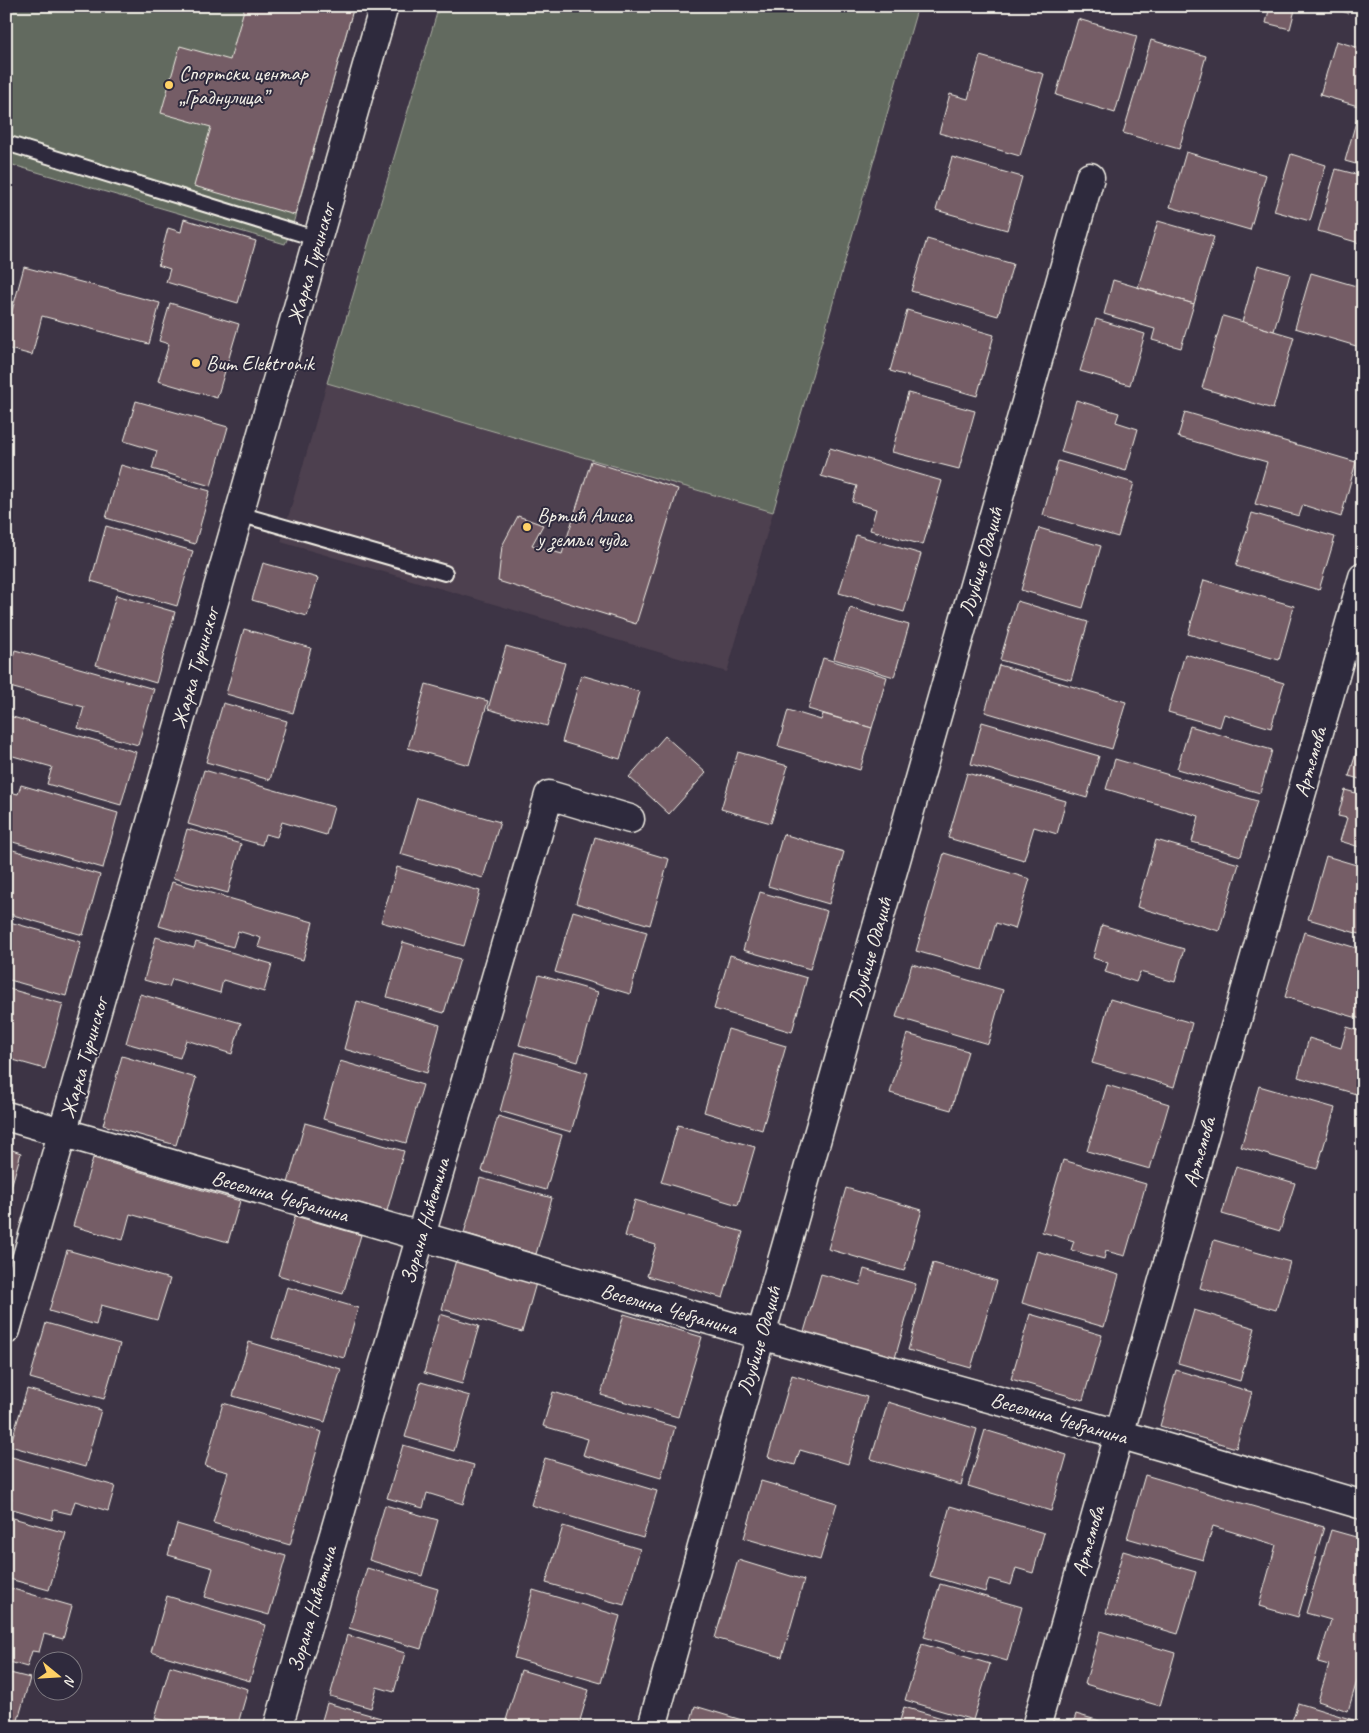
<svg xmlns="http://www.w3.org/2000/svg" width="1369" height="1733" font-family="Caveat,sans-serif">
  <rect width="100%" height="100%" fill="#3d3445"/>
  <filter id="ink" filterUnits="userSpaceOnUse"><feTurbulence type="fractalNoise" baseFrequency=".02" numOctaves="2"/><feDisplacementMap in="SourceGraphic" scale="10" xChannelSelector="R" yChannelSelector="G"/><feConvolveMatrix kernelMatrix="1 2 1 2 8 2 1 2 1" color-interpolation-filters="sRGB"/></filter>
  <g filter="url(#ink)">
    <polygon fill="#4e404f" points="327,383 773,512 727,672 281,542"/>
    <g fill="#626b5e" stroke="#abaea3">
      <polygon points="6,6 354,6 291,231 285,244 6,163"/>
      <polygon points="439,6 918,6 773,512 327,383"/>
    </g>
    <g fill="#755d66" stroke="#f4f1e8">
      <polygon points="245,6 354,6 295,215 194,186 211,127 161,113 180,46 230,60"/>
      <polygon points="1270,6 1296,6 1290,29 1266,23"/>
      <polygon points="1323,6 1350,6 1348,13"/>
      <polygon points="1078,19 1137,36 1115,113 1056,95"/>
      <polygon points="1151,40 1206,56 1179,149 1123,133"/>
      <polygon points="1336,41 1363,49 1363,90 1358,106 1320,95"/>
      <polygon points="980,56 1044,74 1020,156 939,133 950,94 968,99"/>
      <polygon points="1361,104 1363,105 1363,166 1345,161"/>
      <polygon points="1186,152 1266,175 1250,230 1170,207"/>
      <polygon points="1291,154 1326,165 1310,221 1274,211"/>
      <polygon points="952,157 1022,177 1007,230 936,210"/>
      <polygon points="1336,169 1363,176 1363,244 1318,231"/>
      <polygon points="184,219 256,241 238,303 166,282 170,269 158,265 168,228 181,232"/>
      <polygon points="1158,221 1214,237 1194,304 1138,287"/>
      <polygon points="927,239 1013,264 998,316 911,291"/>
      <polygon points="1258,265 1290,274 1274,331 1242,322"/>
      <polygon points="24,267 160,303 149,344 42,316 32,355 6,348 6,333"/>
      <polygon points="1311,273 1363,288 1363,348 1295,328"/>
      <polygon points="1113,280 1194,304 1181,348 1152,340 1155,329 1104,314"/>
      <polygon points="170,303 239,324 217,398 158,381 169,344 159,341"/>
      <polygon points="907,310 994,335 977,396 890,371"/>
      <polygon points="1223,316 1294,337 1273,409 1202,388"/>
      <polygon points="1096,319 1145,334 1130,385 1080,371"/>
      <polygon points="908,393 975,411 959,469 892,452"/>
      <polygon points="1076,400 1119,413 1116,422 1138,429 1126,471 1061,452"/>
      <polygon points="136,401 228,427 211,486 152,469 157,451 124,441"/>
      <polygon points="1185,412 1356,462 1341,517 1303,505 1299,516 1255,504 1267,462 1178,437"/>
      <polygon points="830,448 942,481 923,545 870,530 876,509 852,502 857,486 821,476"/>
      <polygon points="591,461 678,489 636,624 498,581 502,546 518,516 543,525 532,545 562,554"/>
      <polygon points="1058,461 1134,483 1118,537 1043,515"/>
      <polygon points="121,465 210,491 195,544 106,518"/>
      <polygon points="1252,513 1335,537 1319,590 1236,566"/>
      <polygon points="106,526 193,551 177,606 91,581"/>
      <polygon points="1039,528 1101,546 1083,608 1021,590"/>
      <polygon points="856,535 921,554 904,612 839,593"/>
      <polygon points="263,563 318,578 307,616 252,600"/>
      <polygon points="1204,580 1294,606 1279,660 1188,634"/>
      <polygon points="116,595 175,612 156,683 96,665"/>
      <polygon points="1017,601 1088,622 1071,680 1000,660"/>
      <polygon points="850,608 909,625 894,677 834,659"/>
      <polygon points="244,629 311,648 293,713 226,694"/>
      <polygon points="506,646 565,663 547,726 488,709"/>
      <polygon points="15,650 154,689 138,745 78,728 84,707 6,686 6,680"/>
      <polygon points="1185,654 1284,683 1271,728 1224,714 1220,727 1168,712"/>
      <polygon points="823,658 887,677 872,728 808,709"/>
      <polygon points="999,665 1126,702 1112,749 985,712"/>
      <polygon points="581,675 640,692 620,759 562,742"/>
      <polygon points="426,684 488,701 469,765 408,748"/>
      <polygon points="223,703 287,721 270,780 206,762"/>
      <polygon points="788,710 821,720 823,714 872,728 860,770 778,746"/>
      <polygon points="9,716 136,752 121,805 47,784 52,767 6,754 6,727"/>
      <polygon points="982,722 1099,756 1087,798 971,764"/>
      <polygon points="1190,726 1272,750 1260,793 1177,769"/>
      <polygon points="1363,731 1363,780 1349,776"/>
      <polygon points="665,736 706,773 669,814 629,777"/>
      <polygon points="738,752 788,766 771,823 721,809"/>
      <polygon points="1115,759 1257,801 1241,856 1192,842 1199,816 1106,789"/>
      <polygon points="204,770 334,807 326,835 282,822 277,837 265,834 262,845 188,824"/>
      <polygon points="967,773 1066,801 1057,834 1034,827 1024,860 948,838"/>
      <polygon points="21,785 118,813 103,868 6,840 8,830 6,829 6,791 18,794"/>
      <polygon points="1345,790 1363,795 1363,848 1340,841 1347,818 1338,816"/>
      <polygon points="417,798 500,822 483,878 400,854"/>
      <polygon points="187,829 241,844 228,893 173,878"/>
      <polygon points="783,834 844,852 829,904 768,886"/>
      <polygon points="595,837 669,859 650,925 576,903"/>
      <polygon points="1156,840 1239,864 1219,931 1137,907"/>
      <polygon points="6,848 100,875 83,935 6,913"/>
      <polygon points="944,853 1030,879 1015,929 996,923 982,970 916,951"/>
      <polygon points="1326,856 1363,867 1363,935 1308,919"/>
      <polygon points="397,867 480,891 464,946 381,922"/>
      <polygon points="172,882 313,922 303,960 258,947 261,938 238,931 233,947 159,926"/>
      <polygon points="760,892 827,911 810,969 743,950"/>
      <polygon points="573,911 647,932 630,994 555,972"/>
      <polygon points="6,921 81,942 66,996 6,979"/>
      <polygon points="1102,925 1184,949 1175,982 1140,972 1136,982 1105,972 1108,963 1093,958"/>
      <polygon points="1304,932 1363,950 1363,1012 1361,1019 1285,997"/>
      <polygon points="156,937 194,948 196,942 272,964 264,992 223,980 220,993 172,979 169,987 144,980"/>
      <polygon points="403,942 460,959 444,1013 387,997"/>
      <polygon points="730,955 807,978 792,1032 714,1009"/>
      <polygon points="912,964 1003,990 988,1044 896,1017"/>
      <polygon points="539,975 598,992 578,1062 519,1045"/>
      <polygon points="6,988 63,1004 45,1069 6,1058"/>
      <polygon points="140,994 241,1023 232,1054 186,1040 180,1058 126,1043"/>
      <polygon points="1110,999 1192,1023 1174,1087 1092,1063"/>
      <polygon points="357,1001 440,1025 427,1073 344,1049"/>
      <polygon points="1347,1027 1363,1032 1363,1096 1298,1077 1309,1038 1341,1048"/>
      <polygon points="728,1029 786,1046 762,1130 704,1112"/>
      <polygon points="907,1034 968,1051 951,1110 890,1093"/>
      <polygon points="516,1052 588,1073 571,1132 500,1111"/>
      <polygon points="122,1056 196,1078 176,1145 103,1125"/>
      <polygon points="340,1061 423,1085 406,1143 323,1119"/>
      <polygon points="1107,1085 1169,1104 1150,1169 1087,1151"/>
      <polygon points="1259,1086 1335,1108 1317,1169 1241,1147"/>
      <polygon points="498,1116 562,1135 546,1190 482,1171"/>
      <polygon points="305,1123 404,1151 387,1211 288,1183"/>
      <polygon points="678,1125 755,1147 738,1205 661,1182"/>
      <polygon points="6,1148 21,1153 6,1204"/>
      <polygon points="93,1158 240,1201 228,1242 130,1214 123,1240 73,1226"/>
      <polygon points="1063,1160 1146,1184 1125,1256 1106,1251 1104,1259 1071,1250 1074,1241 1042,1232"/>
      <polygon points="1236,1166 1295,1183 1280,1231 1222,1214"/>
      <polygon points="480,1178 552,1198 536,1254 464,1233"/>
      <polygon points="846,1188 922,1210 904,1271 828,1249"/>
      <polygon points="635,1200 743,1232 723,1298 647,1276 656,1245 625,1236"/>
      <polygon points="295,1216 361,1235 343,1294 278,1275"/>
      <polygon points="1214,1240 1290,1262 1276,1310 1200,1288"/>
      <polygon points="67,1250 170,1279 157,1320 101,1305 96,1325 49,1311"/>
      <polygon points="1037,1251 1119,1275 1104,1327 1022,1303"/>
      <polygon points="456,1260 536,1283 522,1332 442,1309"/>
      <polygon points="933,1263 997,1281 971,1368 908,1350"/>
      <polygon points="864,1269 916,1284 895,1358 804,1332 821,1274 860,1285"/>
      <polygon points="287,1287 358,1308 344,1358 272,1338"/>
      <polygon points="1194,1310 1255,1328 1240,1381 1178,1363"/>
      <polygon points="440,1314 479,1326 462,1384 424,1373"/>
      <polygon points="624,1314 702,1337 678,1417 601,1395"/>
      <polygon points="1030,1314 1102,1335 1083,1400 1011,1379"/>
      <polygon points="46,1323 120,1344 104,1399 30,1378"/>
      <polygon points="249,1342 341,1369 325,1422 233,1396"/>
      <polygon points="1176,1370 1252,1392 1236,1448 1160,1426"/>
      <polygon points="792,1375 867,1397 848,1464 800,1450 795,1465 768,1457"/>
      <polygon points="421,1382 470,1396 454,1451 405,1437"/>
      <polygon points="27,1389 101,1410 85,1467 10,1446"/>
      <polygon points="553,1392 675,1427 661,1478 583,1455 588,1439 543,1426"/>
      <polygon points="888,1402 977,1429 961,1485 871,1459"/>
      <polygon points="223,1403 322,1432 290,1545 213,1523 228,1472 205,1466"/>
      <polygon points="985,1430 1067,1455 1051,1511 968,1486"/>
      <polygon points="403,1445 474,1465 463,1504 427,1493 423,1508 387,1498"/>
      <polygon points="8,1456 115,1486 108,1511 75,1501 71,1514 54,1510 52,1520 9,1508 12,1498 6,1496 6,1462"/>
      <polygon points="545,1458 657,1491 643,1538 531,1505"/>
      <polygon points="1145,1475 1324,1527 1298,1617 1259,1606 1276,1545 1213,1526 1203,1560 1127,1538"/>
      <polygon points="761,1481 837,1503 820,1560 744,1538"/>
      <polygon points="385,1505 438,1520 422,1576 369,1560"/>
      <polygon points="950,1506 1044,1533 1033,1573 1016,1568 1011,1585 989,1579 985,1592 930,1576"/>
      <polygon points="6,1516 66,1533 49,1590 6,1578"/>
      <polygon points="177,1524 286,1556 269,1615 205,1597 213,1568 168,1555"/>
      <polygon points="563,1526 640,1549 624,1605 546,1583"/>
      <polygon points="1331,1530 1363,1539 1363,1661 1348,1711 1318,1701 1329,1665 1318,1662 1331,1620 1306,1613"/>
      <polygon points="1123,1551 1196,1572 1178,1634 1106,1613"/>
      <polygon points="738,1560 804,1580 782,1657 715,1638"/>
      <polygon points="367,1568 438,1589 421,1649 349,1628"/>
      <polygon points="940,1584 1022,1607 1007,1661 924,1637"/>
      <polygon points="6,1587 72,1606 63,1639 44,1634 39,1652 32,1651 27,1667 6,1661"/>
      <polygon points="533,1590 620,1616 601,1683 514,1658"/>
      <polygon points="167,1596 266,1625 250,1681 151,1652"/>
      <polygon points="1100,1631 1175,1653 1160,1706 1085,1684"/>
      <polygon points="347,1635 405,1653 394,1692 377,1687 371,1708 330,1696"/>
      <polygon points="922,1644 990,1664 973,1720 905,1700"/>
      <polygon points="170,1666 248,1689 237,1727 184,1727 155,1718"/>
      <polygon points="521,1670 589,1690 578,1727 504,1727"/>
      <polygon points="6,1672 30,1678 16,1727 6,1727"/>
      <polygon points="327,1703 381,1718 379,1727 320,1727"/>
      <polygon points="1298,1703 1363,1723 1363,1727 1290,1727"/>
      <polygon points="695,1706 762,1726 762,1727 689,1727"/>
      <polygon points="904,1707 966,1725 965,1727 898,1727"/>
      <polygon points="1076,1714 1120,1727 1072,1727"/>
    </g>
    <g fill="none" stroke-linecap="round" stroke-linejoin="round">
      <defs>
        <g id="service">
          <polyline points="6,143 318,239"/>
          <polyline points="239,514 445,573"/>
        </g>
        <g id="minor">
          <polyline points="6,1116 761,1335 1119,1434 1363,1505"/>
          <polyline points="6,1330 384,6"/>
          <polyline points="278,1727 549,795 630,819"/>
          <polyline points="652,1727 761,1335 1090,177"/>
          <polyline points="1036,1727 1363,577"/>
        </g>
      </defs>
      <use href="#service" stroke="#f4f1e8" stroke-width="18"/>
      <use href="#minor" stroke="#f4f1e8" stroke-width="31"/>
      <use href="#service" stroke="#2f2a3d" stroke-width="14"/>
      <use href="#minor" stroke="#2f2a3d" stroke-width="28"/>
    </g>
  </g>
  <g fill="#ffd166" stroke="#2f2a3d" stroke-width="2">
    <circle cx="169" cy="85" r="5"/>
    <circle cx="196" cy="363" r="5"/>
    <circle cx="527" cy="527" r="5"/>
  </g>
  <g text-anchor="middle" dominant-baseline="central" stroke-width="4" stroke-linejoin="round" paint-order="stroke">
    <g font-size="21" fill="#f4f1e8" stroke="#2f2a3d" text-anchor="start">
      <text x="179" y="73">Спортски центар<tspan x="179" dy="24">„Граднулица”</tspan></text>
      <text x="206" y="363">Bum Elektronik</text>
      <text x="537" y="515">Вртић Алиса<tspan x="537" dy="24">у земљи чуда</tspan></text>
    </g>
    <g font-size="21" fill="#f4f1e8" stroke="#2f2a3d">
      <text transform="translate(311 264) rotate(-74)">Жарка Туринског</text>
      <text transform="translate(981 562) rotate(-74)">Љубице Одаџић</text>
      <text transform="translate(195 668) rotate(-74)">Жарка Туринског</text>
      <text transform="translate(1310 762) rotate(-74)">Артемова</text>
      <text transform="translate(870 952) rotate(-74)">Љубице Одаџић</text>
      <text transform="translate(84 1058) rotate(-74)">Жарка Туринског</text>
      <text transform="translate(1199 1152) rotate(-74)">Артемова</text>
      <text transform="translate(280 1196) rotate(16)">Веселина Чебзанина</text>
      <text transform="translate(425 1221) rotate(-74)">Зорана Нићетина</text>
      <text transform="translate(669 1309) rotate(16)">Веселина Чебзанина</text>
      <text transform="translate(759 1341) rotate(-74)">Љубице Одаџић</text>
      <text transform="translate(1059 1418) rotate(16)">Веселина Чебзанина</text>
      <text transform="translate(1088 1541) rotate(-74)">Артемова</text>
      <text transform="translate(312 1609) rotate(-74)">Зорана Нићетина</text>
    </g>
  </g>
  <rect width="1369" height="1733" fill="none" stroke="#2f2a3d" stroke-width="25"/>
  <rect x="12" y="12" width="1344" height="1708" fill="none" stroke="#f4f1e8" stroke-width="2" filter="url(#ink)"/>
  <g transform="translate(58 1676) rotate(108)"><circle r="24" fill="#2f2a3d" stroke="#7e7a81"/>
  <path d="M0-4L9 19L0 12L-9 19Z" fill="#ffd166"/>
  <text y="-8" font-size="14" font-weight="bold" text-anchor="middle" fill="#f4f1e8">N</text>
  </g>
</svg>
